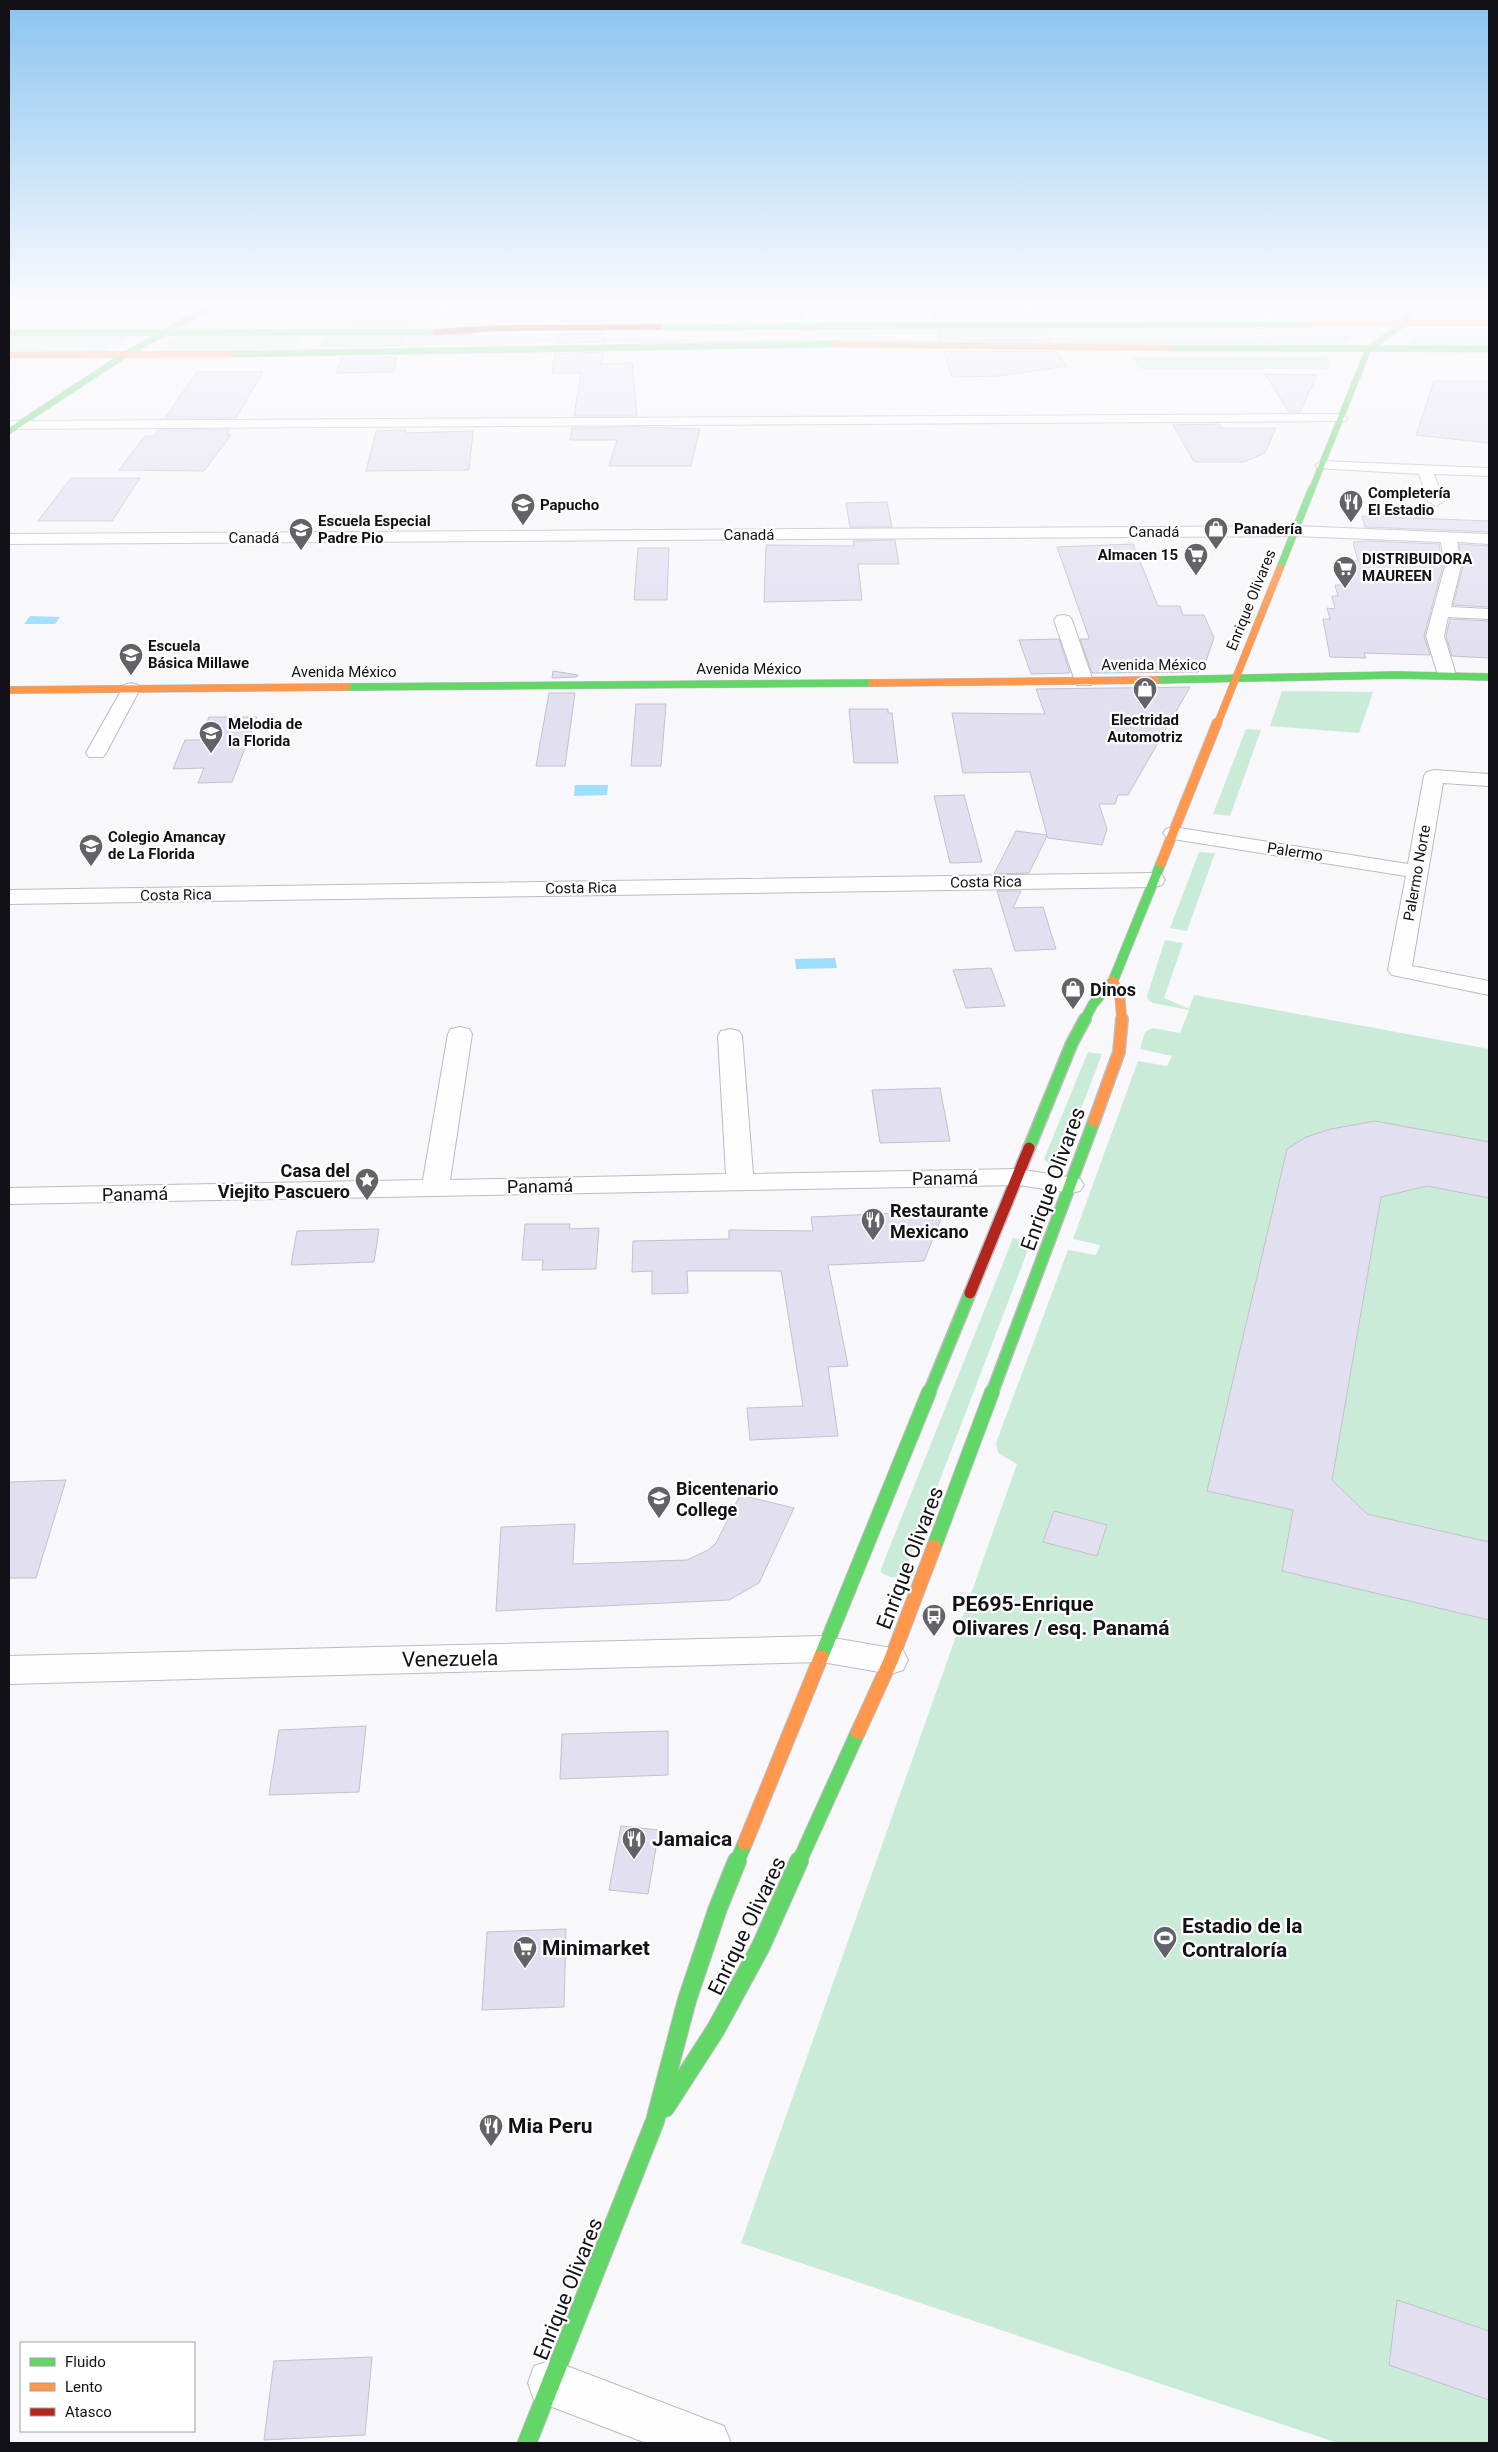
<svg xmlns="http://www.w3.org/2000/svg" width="1498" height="2452" font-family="Roboto,sans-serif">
  <rect width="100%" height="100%" fill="#f7f7fc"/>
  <g fill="#caebd8">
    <polygon points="462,302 480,302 466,321 448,320"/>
    <rect x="734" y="302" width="18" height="20"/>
    <polygon points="324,333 740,340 1355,336 1343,344 554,343 314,348 323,343 327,337"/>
    <polygon points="184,334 293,334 300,339 297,344 285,349 155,350"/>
    <polygon points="130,335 103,353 9,351 9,337"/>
    <polygon points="1419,335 1489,335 1489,345 1404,346"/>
    <polygon points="1327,357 1330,369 1139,369 1132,357"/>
    <polygon points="1282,691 1373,692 1359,733 1270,726"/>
    <polygon points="1246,729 1261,730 1230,816 1213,814"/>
    <polygon points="1199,852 1215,853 1187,931 1170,928"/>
    <polygon points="1165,940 1183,943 1164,998 1189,1009 1194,995 1489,1049 1489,2443 1338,2443 741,2243 1017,1464 998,1453 996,1443 1068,1250 1096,1255 1100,1245 1073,1239 1138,1061 1167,1066 1172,1056 1140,1049 1145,1032 1152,1028 1180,1033 1189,1010 1153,1003 1148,1000 1147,996"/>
    <polygon points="1088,1052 1102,1054 1063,1156 1059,1162 1049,1164 1044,1159"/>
    <path d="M 1013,1238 L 1031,1242 L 905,1571 C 897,1579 890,1579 881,1572 L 881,1569 Z"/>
  </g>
  <g fill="#9eddfb">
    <polygon points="30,616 60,617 55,624 24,624"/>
    <polygon points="575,785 608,785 607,795 574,796"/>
    <polygon points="835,958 837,968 796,969 795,959"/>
  </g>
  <g fill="#e2e0f0" stroke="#c3c2c8">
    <polygon points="1019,308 1024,320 934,320 931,309"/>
    <polygon points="607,309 606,322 561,322 562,310"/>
    <polygon points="409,313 406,326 354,326 358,314"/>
    <polygon points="938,331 1045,331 1051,341 940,340"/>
    <polygon points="605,333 604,342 557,343 559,334"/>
    <polygon points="349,338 402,338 400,346 346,347"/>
    <polygon points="944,351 1057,352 1066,366 998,376 952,377"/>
    <polygon points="603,352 601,364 632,363 637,416 574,416 581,373 552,373 555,354"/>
    <polygon points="397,357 393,372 336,373 342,358"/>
    <polygon points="197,372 263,372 236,418 165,418"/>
    <polygon points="1265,374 1317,375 1300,412 1289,412"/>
    <polygon points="1434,381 1489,381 1489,443 1416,435"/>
    <polygon points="1219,424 1221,428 1276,428 1265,453 1244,462 1194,462 1173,425"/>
    <polygon points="638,427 700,429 691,466 609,466 617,440 570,440 572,428"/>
    <polygon points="158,430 229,430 227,435 231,435 204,471 119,470 145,436 154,436"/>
    <polygon points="406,430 406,433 473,431 469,470 366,471 376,431"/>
    <polygon points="71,478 140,478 112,521 38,521"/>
    <polygon points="887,502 892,527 850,527 846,503"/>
    <polygon points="1362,516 1489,521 1489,532 1365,527"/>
    <polygon points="895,540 899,564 858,564 862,600 764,602 766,545 854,546 853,541"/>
    <polygon points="1368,541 1439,544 1443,566 1424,636 1430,655 1364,653 1366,658 1330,657 1323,619 1330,619 1327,608 1335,609 1332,596 1338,596 1335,585 1342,585 1338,571 1349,572 1346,560 1358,561 1353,542"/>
    <polygon points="1133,544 1158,606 1180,606 1183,615 1204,615 1214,638 1206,661 1198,672 1092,673 1080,639 1089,639 1088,635 1057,547"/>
    <polygon points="1459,544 1489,546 1489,607 1453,605 1463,566"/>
    <polygon points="638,548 669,548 667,600 634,600"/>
    <polygon points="1450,619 1489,621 1489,658 1452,656 1446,636"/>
    <polygon points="1059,639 1070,673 1031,674 1019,640"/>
    <polygon points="553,671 578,675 577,677 552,678"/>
    <polygon points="1190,687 1128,795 1118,795 1115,804 1099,804 1107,829 1102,845 1048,838 1047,836 1029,873 994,874 1016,831 1047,835 1030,772 963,773 952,713 1045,714 1036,689"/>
    <polygon points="549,693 575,693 565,766 536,766"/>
    <polygon points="636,704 666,704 661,766 631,766"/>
    <polygon points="849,709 888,709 888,713 892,713 898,763 854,763"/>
    <polygon points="209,717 257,717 232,782 198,783 204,768 173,769 185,740 200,740"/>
    <polygon points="964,795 982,862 950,863 934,796"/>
    <polygon points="997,891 1021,891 1013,908 1043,907 1056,949 1015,951"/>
    <polygon points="991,968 1005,1006 966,1008 953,970"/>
    <polygon points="940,1088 950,1141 880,1143 872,1090"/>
    <polygon points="1375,1121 1489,1142 1489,1198 1427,1186 1381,1197 1332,1480 1367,1514 1489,1542 1489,1620 1282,1571 1293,1510 1207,1491 1287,1149 1306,1137 1331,1129"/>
    <polygon points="944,1211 924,1261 828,1265 848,1366 828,1367 838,1436 750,1440 747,1408 803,1406 781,1271 687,1271 688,1293 652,1294 652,1271 632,1272 633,1241 729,1239 729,1230 813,1231 811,1217"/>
    <polygon points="525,1224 570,1224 569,1229 599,1228 596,1269 542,1270 543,1260 522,1260"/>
    <polygon points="379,1229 374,1262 291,1265 297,1231"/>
    <polygon points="66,1480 36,1578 9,1578 9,1482"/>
    <polygon points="740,1495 794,1508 759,1583 729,1600 496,1611 501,1527 575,1524 573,1564 687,1560 708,1550 716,1543"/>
    <polygon points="1054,1511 1107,1525 1097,1556 1043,1542"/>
    <polygon points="366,1726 359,1792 269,1795 279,1730"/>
    <polygon points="668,1731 668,1775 560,1779 562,1734"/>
    <polygon points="621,1826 659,1830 648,1894 609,1890"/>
    <polygon points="566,1929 564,2007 482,2010 487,1932"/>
    <polygon points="1397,2300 1489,2331 1489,2400 1389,2365"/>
    <polygon points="372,2357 365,2435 264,2440 274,2361"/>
  </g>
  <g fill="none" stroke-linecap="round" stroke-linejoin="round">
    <defs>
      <g id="street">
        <polygon points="441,302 453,302 438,335 430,335 428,332"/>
        <polygon points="716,302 728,302 726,327 720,331 714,327"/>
        <polygon points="800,302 812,302 814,327 812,330 804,330 802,327"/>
        <polygon points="1019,302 1031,302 1039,326 1037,329 1029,329"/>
        <polygon points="1272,302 1284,302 1264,328 1256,328 1254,325"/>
        <polygon points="1341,414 1348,418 1346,421 9,429 9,421"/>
        <polygon points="1322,461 1489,468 1489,476 1434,474 1444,501 1436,506 1428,501 1419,474 1317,468 1315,465"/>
        <polygon points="1295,526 1489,534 1489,544 1457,542 1461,566 1451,607 1489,609 1489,619 1448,617 1444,636 1456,675 1453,679 1441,679 1438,675 1426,636 1445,566 1441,542 1295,536 9,544 9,534"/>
        <polygon points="1063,615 1069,616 1072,620 1093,681 1091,685 1077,685 1075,681 1054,620 1057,616"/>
        <polygon points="131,683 138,685 140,689 106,753 103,757 89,757 86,753 122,689 124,685"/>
        <polygon points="1434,770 1489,774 1489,786 1443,783 1412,966 1489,981 1489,995 1392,975 1388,970 1406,876 1173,839 1166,837 1163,833 1166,829 1173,827 1408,864 1424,776 1427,772"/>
        <polygon points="1154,873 1162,875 1165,880 1162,885 1154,887 9,904 9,890"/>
        <polygon points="460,1027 469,1029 472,1034 450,1180 726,1174 718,1036 721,1031 730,1029 739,1031 742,1036 753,1174 1018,1169 1080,1179 1084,1185 1080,1191 1071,1193 1018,1185 9,1204 9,1188 423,1180 448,1034 451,1029"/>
        <polygon points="822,1636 903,1650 908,1660 903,1670 891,1674 822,1662 9,1684 9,1656"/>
        <polygon points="551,2360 724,2426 731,2443 646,2443 534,2400 528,2383 534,2366"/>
      </g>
      <g id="fast-far5">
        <polyline points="659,327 1312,324"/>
        <polyline points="9,333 470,332"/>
        <polyline points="1170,348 1489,349"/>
        <polyline points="234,354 834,344"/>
        <polyline points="9,431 123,356 218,302"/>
        <polyline points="1312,489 1368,350 1403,324 1415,302"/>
      </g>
      <g id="fast-far4">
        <polyline points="1280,568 1312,488"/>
        <polyline points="1156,680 1396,675 1489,677"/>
        <polyline points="347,687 872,683"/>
      </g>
      <polyline id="fast-far3" points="1084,1021 1093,1004 1113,981 1161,863"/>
      <g id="fast-far2">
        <polyline points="1029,1148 1072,1043 1085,1019"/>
        <polyline points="929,1393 970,1293"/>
        <polyline points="992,1393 1094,1121"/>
      </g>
      <g id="fast-far1">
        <polyline points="934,1547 992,1392"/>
        <polyline points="821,1657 929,1392"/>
        <polyline points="737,1862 745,1843"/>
        <polyline points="799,1862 858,1732"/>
      </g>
      <g id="fast">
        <polyline points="665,2108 716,2029 761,1946 799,1861"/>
        <polyline points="527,2443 655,2121 687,2000 718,1908 737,1861"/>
      </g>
      <g id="slow-far4">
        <polyline points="1312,324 1489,323"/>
        <polyline points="834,344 1170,348"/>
        <polyline points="9,355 234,354"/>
      </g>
      <g id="slow-far3">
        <polyline points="872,683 1156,680"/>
        <polyline points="9,690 347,687"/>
        <polyline points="1217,725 1280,568"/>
      </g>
      <g id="slow-far2">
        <polyline points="1161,863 1217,723"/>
        <polyline points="1113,981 1120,999 1122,1021"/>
      </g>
      <polyline id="slow-far1" points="1094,1121 1119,1052 1122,1019"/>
      <g id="slow">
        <polyline points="858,1732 891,1660 934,1547"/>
        <polyline points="745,1843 821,1657"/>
      </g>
      <polyline id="jam-far1" points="436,332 501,328 659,327"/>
      <polyline id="jam" points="970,1293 1029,1148"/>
    </defs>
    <use href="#street" stroke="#bcbbc1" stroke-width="2"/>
    <use href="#fast-far5" stroke="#bcbbc1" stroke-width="7"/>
    <use href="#fast-far4" stroke="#bcbbc1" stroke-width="8"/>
    <use href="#fast-far3" stroke="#bcbbc1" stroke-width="11"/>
    <use href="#fast-far2" stroke="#bcbbc1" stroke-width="14"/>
    <use href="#fast-far1" stroke="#bcbbc1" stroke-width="16"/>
    <use href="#fast" stroke="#bcbbc1" stroke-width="20"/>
    <use href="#slow-far4" stroke="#bcbbc1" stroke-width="7"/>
    <use href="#slow-far3" stroke="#bcbbc1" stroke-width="8"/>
    <use href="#slow-far2" stroke="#bcbbc1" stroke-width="11"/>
    <use href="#slow-far1" stroke="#bcbbc1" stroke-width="14"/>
    <use href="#slow" stroke="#bcbbc1" stroke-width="16"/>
    <use href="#jam-far1" stroke="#bcbbc1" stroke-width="7"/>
    <use href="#jam" stroke="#bcbbc1" stroke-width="14"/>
    <use href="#street" fill="#fefeff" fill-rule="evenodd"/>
    <use href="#fast-far5" stroke="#63d668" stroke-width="5.5"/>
    <use href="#fast-far4" stroke="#63d668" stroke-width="7"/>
    <use href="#fast-far3" stroke="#63d668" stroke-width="9"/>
    <use href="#fast-far2" stroke="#63d668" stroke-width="11"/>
    <use href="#fast-far1" stroke="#63d668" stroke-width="14"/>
    <use href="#fast" stroke="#63d668" stroke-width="18"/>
    <use href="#slow-far4" stroke="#ff974d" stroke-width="5.5"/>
    <use href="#slow-far3" stroke="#ff974d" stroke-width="7"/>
    <use href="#slow-far2" stroke="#ff974d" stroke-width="9"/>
    <use href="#slow-far1" stroke="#ff974d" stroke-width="11"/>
    <use href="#slow" stroke="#ff974d" stroke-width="14"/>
    <use href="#jam-far1" stroke="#b3261e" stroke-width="5.5"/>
    <use href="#jam" stroke="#b3261e" stroke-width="11"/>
  </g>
  <linearGradient id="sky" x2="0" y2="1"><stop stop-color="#8ac4f0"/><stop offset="0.47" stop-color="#fbfbfe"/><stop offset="1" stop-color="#fbfbfe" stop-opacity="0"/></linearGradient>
  <rect width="1498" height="645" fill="url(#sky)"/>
  <defs>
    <symbol id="restaurant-pin" viewBox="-11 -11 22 30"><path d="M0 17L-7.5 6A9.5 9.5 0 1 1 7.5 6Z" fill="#626268" stroke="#fff"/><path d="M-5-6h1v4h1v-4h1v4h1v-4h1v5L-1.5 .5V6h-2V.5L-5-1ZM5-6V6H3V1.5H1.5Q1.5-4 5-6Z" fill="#fff"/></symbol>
    <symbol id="school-pin" viewBox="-11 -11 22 30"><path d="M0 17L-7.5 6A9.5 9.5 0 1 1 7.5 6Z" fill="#626268" stroke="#fff"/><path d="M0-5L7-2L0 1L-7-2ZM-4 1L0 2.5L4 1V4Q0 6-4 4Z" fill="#fff"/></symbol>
    <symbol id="shop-pin" viewBox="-11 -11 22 30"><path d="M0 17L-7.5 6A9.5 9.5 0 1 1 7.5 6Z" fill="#626268" stroke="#fff"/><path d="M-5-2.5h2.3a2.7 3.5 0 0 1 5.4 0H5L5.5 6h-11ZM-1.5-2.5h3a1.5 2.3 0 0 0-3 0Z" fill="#fff"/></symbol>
    <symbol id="supermarket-pin" viewBox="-11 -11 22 30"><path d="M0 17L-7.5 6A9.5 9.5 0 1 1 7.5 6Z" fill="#626268" stroke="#fff"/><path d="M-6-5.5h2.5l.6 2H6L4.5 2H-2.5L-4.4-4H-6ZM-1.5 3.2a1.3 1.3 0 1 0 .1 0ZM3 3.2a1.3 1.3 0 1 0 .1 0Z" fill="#fff"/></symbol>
    <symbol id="sight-pin" viewBox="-11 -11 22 30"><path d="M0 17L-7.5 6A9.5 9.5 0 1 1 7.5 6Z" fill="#626268" stroke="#fff"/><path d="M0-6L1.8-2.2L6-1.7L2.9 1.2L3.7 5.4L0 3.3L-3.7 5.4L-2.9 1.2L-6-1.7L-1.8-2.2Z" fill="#fff"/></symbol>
    <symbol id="bus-pin" viewBox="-11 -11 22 30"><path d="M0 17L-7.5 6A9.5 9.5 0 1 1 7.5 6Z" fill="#626268" stroke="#fff"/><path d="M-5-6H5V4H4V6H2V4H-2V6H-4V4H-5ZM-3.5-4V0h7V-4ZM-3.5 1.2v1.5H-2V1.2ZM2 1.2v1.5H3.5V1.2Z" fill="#fff"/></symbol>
    <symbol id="stadium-pin" viewBox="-11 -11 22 30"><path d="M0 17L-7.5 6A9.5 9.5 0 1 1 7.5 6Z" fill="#626268" stroke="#fff"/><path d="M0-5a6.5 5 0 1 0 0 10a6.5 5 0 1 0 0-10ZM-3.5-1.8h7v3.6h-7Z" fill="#fff"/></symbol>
  </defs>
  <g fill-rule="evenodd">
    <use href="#restaurant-pin" x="1337" y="488" width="28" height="38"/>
    <use href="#school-pin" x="509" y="491" width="28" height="38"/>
    <use href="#shop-pin" x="1202" y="515" width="28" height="38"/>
    <use href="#school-pin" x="287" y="516" width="28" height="38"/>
    <use href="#supermarket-pin" x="1182" y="541" width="28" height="38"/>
    <use href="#supermarket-pin" x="1331" y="554" width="28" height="38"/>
    <use href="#school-pin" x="117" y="641" width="28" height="38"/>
    <use href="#shop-pin" x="1131" y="675" width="28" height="38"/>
    <use href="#school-pin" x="197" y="719" width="28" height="38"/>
    <use href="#school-pin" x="77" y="832" width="28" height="38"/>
    <use href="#shop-pin" x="1059" y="975" width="28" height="38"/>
    <use href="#sight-pin" x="353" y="1166" width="28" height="38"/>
    <use href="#restaurant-pin" x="859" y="1206" width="28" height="38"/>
    <use href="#school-pin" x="645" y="1484" width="28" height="38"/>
    <use href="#bus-pin" x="920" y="1602" width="28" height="38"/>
    <use href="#restaurant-pin" x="620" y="1825" width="28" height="38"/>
    <use href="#stadium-pin" x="1151" y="1924" width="28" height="38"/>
    <use href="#supermarket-pin" x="511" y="1934" width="28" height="38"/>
    <use href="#restaurant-pin" x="477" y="2112" width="28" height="38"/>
  </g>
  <g text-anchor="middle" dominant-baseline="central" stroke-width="4.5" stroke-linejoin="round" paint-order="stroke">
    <g font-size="15" font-weight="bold" fill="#121118" stroke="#fff" text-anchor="start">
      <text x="1368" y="493">Completería<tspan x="1368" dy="17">El Estadio</tspan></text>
      <text x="540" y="505">Papucho</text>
      <text x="318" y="521">Escuela Especial<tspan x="318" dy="17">Padre Pio</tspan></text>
      <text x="1234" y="529">Panadería</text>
      <text x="1178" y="555" text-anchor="end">Almacen 15</text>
      <text x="1362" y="559">DISTRIBUIDORA<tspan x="1362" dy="17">MAUREEN</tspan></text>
      <text x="148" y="646">Escuela<tspan x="148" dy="17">Básica Millawe</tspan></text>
      <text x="1145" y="720" text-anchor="middle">Electridad<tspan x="1145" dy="17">Automotriz</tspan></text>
      <text x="228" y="724">Melodia de<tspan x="228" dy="17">la Florida</tspan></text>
      <text x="108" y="837">Colegio Amancay<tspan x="108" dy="17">de La Florida</tspan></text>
    </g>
    <g font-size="15" fill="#121118" stroke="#fff">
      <text x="1154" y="532">Canadá</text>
      <text x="749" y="535">Canadá</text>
      <text x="254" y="538">Canadá</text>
      <text transform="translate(1251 600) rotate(-68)">Enrique Olivares</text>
      <text x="1154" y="665">Avenida México</text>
      <text x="749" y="669">Avenida México</text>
      <text x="344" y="672">Avenida México</text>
      <text transform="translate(1295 852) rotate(9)">Palermo</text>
      <text transform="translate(1417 873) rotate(-80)">Palermo Norte</text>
      <text transform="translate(986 882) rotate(-1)">Costa Rica</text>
      <text transform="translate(581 888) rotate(-1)">Costa Rica</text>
      <text transform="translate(176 895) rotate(-1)">Costa Rica</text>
    </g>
    <g font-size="18" font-weight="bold" fill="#121118" stroke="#fff" text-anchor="start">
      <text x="1090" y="989">Dinos</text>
      <text x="350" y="1170" text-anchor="end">Casa del<tspan x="350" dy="21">Viejito Pascuero</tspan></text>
      <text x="890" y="1210">Restaurante<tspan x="890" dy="21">Mexicano</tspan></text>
      <text x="676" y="1488">Bicentenario<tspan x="676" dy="21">College</tspan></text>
    </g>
    <g font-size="18" fill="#121118" stroke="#fff">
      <text transform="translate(945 1178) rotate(-1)">Panamá</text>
      <text transform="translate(540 1186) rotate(-1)">Panamá</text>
      <text transform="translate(135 1194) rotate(-1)">Panamá</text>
    </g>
    <g font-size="21" fill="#121118" stroke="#fff">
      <text transform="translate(1053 1179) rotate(-70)">Enrique Olivares</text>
      <text transform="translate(910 1558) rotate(-69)">Enrique Olivares</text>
      <text transform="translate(450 1659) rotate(-1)">Venezuela</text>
      <text transform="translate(747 1926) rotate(-64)">Enrique Olivares</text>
      <text transform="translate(568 2289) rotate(-68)">Enrique Olivares</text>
    </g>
    <g font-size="21" font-weight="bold" fill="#121118" stroke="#fff" text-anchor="start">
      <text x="952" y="1604">PE695-Enrique<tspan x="952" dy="24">Olivares / esq. Panamá</tspan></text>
      <text x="652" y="1839">Jamaica</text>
      <text x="1182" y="1926">Estadio de la<tspan x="1182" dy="24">Contraloría</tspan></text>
      <text x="542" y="1948">Minimarket</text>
      <text x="508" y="2126">Mia Peru</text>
    </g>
  </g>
  <rect width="1498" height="2452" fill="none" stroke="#121118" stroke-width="20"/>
  <rect x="20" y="2342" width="175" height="90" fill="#ffffff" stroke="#a0a0a3"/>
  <rect x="30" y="2358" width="25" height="8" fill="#63d668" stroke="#a0a0a3"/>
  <text x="65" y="2367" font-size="15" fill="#121118">Fluido</text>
  <rect x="30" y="2383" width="25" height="8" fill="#ff974d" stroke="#a0a0a3"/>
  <text x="65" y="2392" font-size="15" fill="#121118">Lento</text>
  <rect x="30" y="2408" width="25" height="8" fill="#b3261e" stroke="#a0a0a3"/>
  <text x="65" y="2417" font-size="15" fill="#121118">Atasco</text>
</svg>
